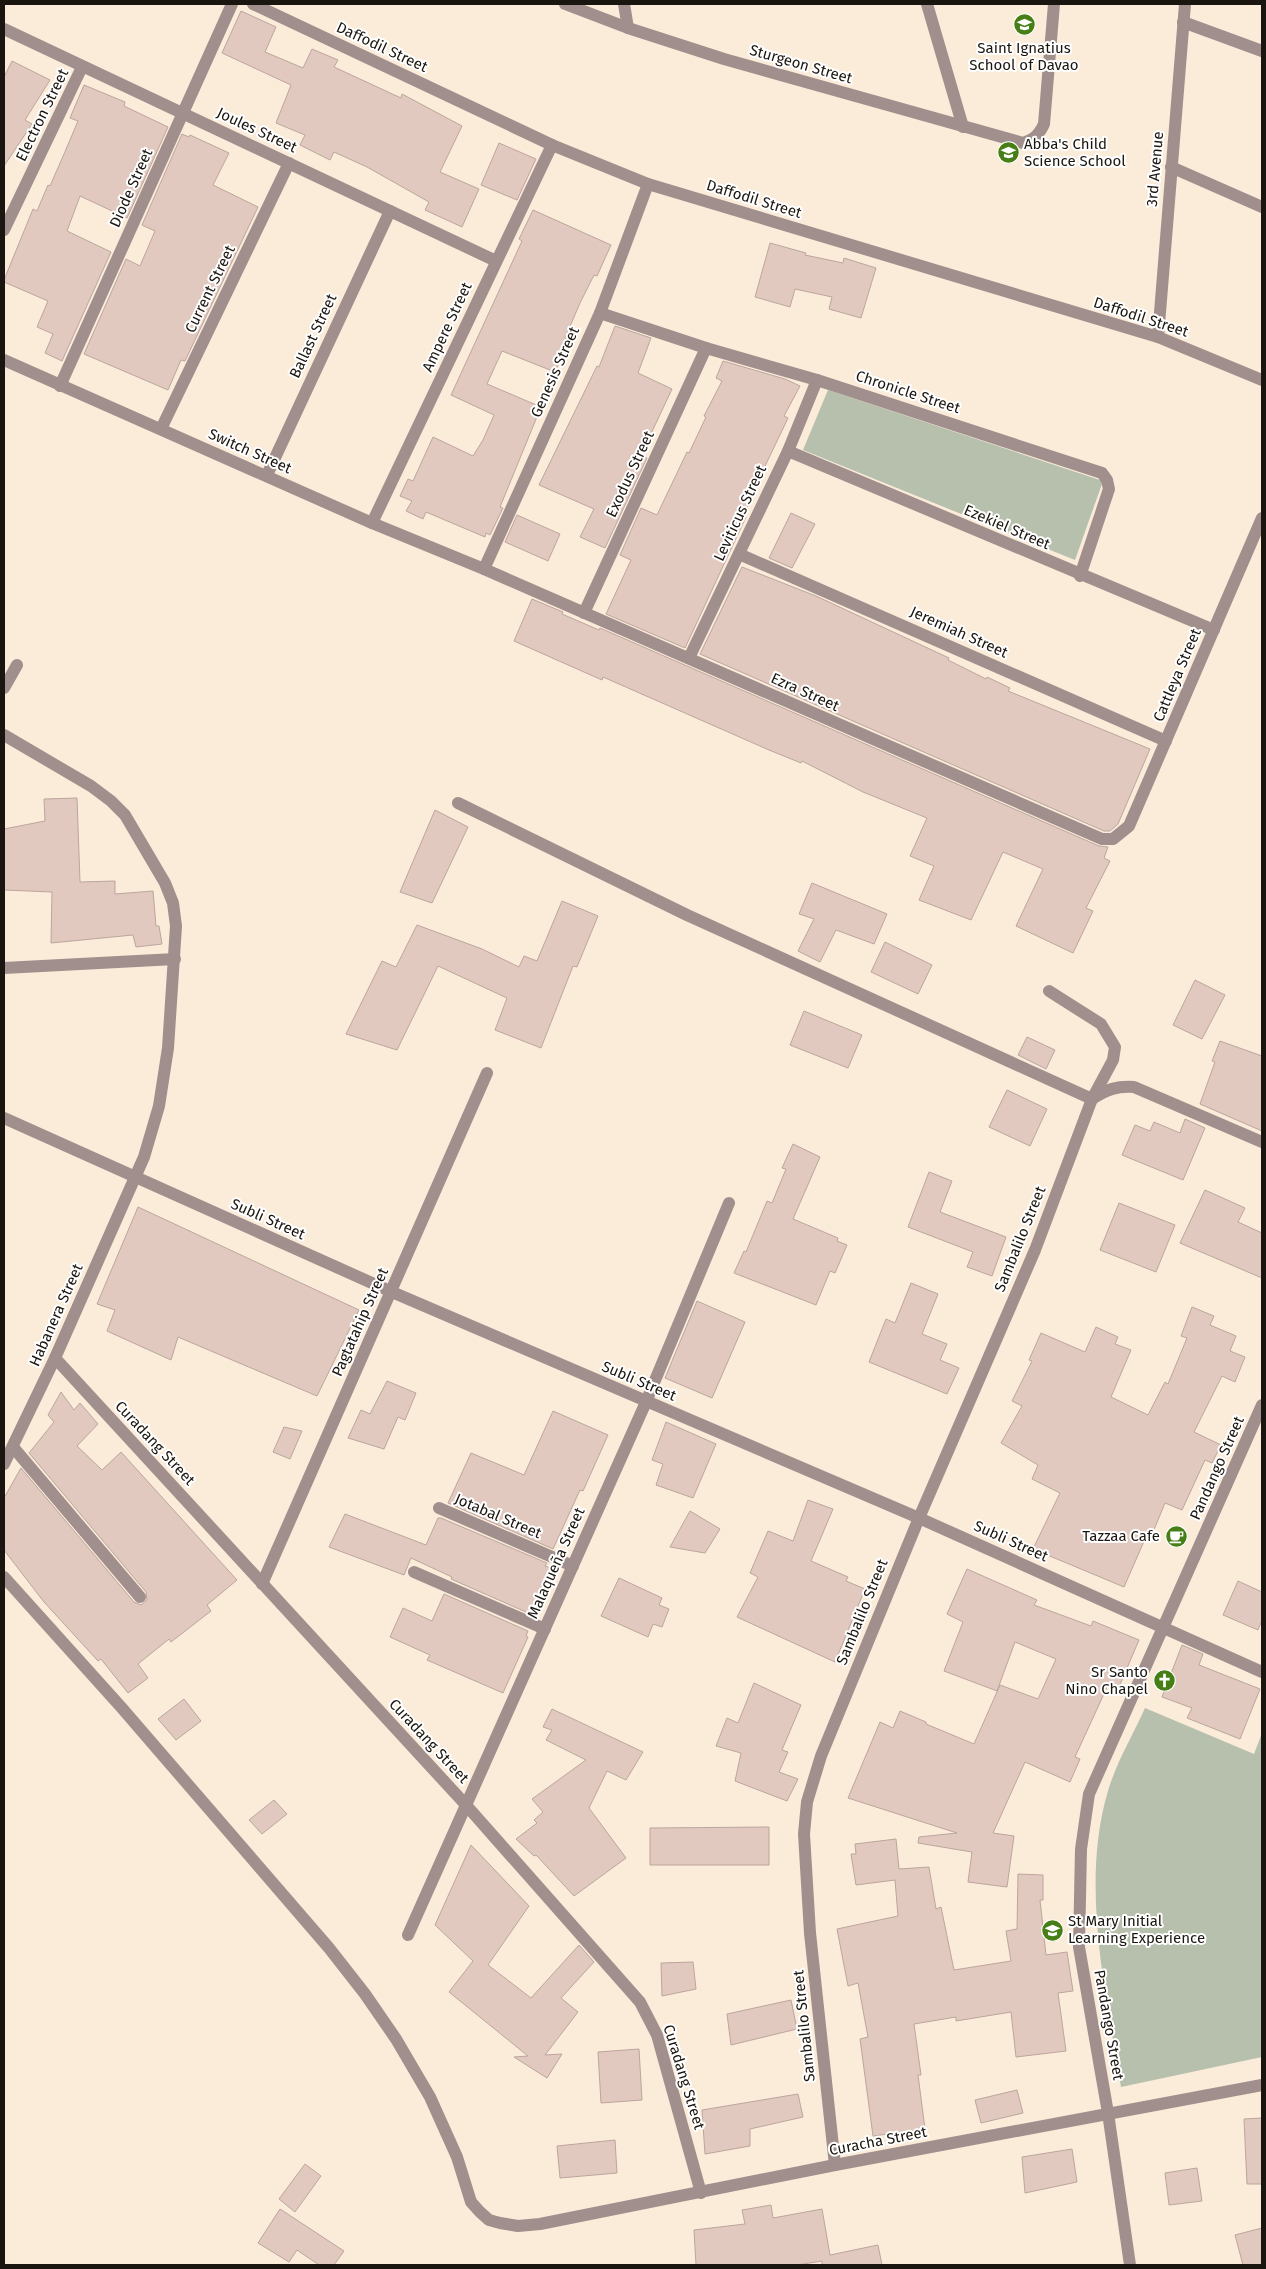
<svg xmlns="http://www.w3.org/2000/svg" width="1266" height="2269" font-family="'Fira Sans',sans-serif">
  <rect width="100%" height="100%" fill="#fbebd9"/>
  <g fill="#b6c0ac">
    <polygon points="828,390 1103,481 1075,560 803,450"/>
    <path d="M 1145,1708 L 1254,1754 L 1262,1733 L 1262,2057 L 1121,2087 C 1106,1994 1080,1884 1108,1791 C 1116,1763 1133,1735 1145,1708 Z"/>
  </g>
  <g fill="#e1c9c0" stroke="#bca59d">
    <polygon points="241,11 276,27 265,52 303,68 312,49 338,60 334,67 401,98 402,94 462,126 440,172 479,189 462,227 425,210 429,202 367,167 334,152 330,160 300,145 305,135 276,123 291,85 222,53"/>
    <polygon points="12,61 50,80 25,120 32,124 4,166 4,77"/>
    <polygon points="84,85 125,102 124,106 168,127 127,218 80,196 67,231 111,252 62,361 45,353 53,334 37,327 48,301 4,282 4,280 33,209 37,211 48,185 50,186 64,154 78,121 70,118"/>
    <polygon points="182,134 189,137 190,135 229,153 213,185 258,207 185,361 181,360 168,390 84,354 126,259 140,266 155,231 142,225"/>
    <polygon points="499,143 536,159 517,200 481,185"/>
    <polygon points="533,210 611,245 597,276 594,275 580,303 565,338 569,340 555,372 502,351 487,384 541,407 500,507 503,508 490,535 486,533 485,537 426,512 423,519 406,511 412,501 400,496 408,479 413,481 433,437 473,456 483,440 494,415 451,395 522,241 519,239"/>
    <polygon points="770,243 806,253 805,255 843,263 844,258 876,268 861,318 829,309 832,297 795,289 790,307 755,297"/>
    <polygon points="615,326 651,338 638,373 672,389 641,455 647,458 605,548 580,537 594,509 539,485 597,366 599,367"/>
    <polygon points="723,361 785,379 800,386 784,416 788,418 756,485 744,516 746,517 685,648 606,614 631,560 620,555 641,508 657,515 687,452 689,453 706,417 704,416 722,381 716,378"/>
    <polygon points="791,513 815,524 792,568 769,558"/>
    <polygon points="517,515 560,534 548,561 505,542"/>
    <polygon points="742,567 816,596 949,658 948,660 986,679 987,677 1010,688 1008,691 1150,749 1118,824 1110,831 1104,831 700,654"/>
    <polygon points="532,599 563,612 562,614 599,630 600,628 1099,846 1108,847 1104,858 1110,861 1086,908 1093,911 1073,953 1016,926 1043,869 1003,852 971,920 919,900 934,866 910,856 927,818 863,792 802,761 801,763 769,750 603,677 602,680 514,641"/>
    <polygon points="77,798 80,882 115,881 115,894 153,891 156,926 159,926 162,944 136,947 133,935 51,943 52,892 4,890 4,829 45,821 44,799"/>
    <polygon points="435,810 468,827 432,903 400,892"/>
    <polygon points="812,883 887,914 874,944 836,930 820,962 798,951 814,919 799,914"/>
    <polygon points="562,901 598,916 577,967 573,966 541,1048 495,1030 507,998 438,966 397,1050 346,1034 382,961 396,967 417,925 482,949 519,967 524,956 537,961"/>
    <polygon points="885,942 932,965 918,994 871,972"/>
    <polygon points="1195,980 1225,995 1202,1039 1173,1025"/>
    <polygon points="804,1011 862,1035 848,1068 790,1045"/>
    <polygon points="1027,1037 1055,1050 1046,1069 1018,1055"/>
    <polygon points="1220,1041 1262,1056 1262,1131 1200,1104 1215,1062 1212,1061"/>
    <polygon points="1007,1090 1047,1109 1030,1146 989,1127"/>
    <polygon points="1185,1119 1205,1128 1183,1180 1122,1155 1135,1125 1150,1131 1154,1122 1180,1133"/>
    <polygon points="793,1144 820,1157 793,1219 838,1238 837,1241 847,1245 835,1273 830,1271 816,1305 734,1273 744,1251 746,1252 767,1201 772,1203 786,1169 782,1168"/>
    <polygon points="929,1172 952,1181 940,1212 1006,1237 992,1276 967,1267 973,1252 908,1227"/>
    <polygon points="1205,1190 1245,1208 1238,1222 1262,1233 1262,1278 1180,1243"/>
    <polygon points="1119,1203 1175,1225 1156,1272 1100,1250"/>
    <polygon points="138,1207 359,1310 317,1396 178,1337 171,1360 107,1331 115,1310 97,1304"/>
    <polygon points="911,1283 938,1294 922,1334 947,1344 940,1360 959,1368 947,1394 869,1362 886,1319 895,1323"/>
    <polygon points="697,1301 745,1322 712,1398 665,1378"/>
    <polygon points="1192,1307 1214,1316 1210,1325 1236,1336 1230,1351 1245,1357 1235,1382 1222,1376 1194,1432 1221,1445 1212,1463 1205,1460 1182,1510 1165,1503 1153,1532 1149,1530 1124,1587 1033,1549 1060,1493 1032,1479 1038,1465 1001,1443 1022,1406 1012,1401 1032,1361 1029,1360 1041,1333 1085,1352 1096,1327 1118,1337 1115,1344 1131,1350 1111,1397 1148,1415 1165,1382 1168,1384 1187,1338 1181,1336"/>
    <polygon points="387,1381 416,1393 405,1420 398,1417 384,1449 348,1438 361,1410 370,1414"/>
    <polygon points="61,1392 74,1410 80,1403 98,1424 77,1446 102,1470 121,1452 237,1580 207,1605 211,1611 171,1642 169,1639 138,1664 148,1678 128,1693 101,1659 98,1661 44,1602 4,1550 4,1498 21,1468 134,1602 141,1605 147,1600 146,1592 29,1453 54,1422 48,1415"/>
    <polygon points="553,1411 608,1435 583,1491 580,1490 553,1549 448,1503 471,1453 524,1475"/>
    <polygon points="666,1422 716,1444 693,1498 656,1485 663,1464 652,1460"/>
    <polygon points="284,1427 302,1431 290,1459 273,1452"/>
    <polygon points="808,1500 833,1509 811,1561 848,1577 846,1581 865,1589 835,1662 737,1617 758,1577 750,1573 768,1531 793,1541"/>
    <polygon points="690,1511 720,1529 705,1553 670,1547"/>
    <polygon points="345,1514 426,1545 438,1518 441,1518 547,1563 545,1566 555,1570 535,1616 451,1579 452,1577 411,1558 404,1575 329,1547"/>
    <polygon points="967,1569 1037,1600 1034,1605 1091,1626 1093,1621 1139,1640 1118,1689 1108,1685 1075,1757 1080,1759 1070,1782 1025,1762 993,1833 1014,1836 1007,1887 968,1882 972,1852 918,1843 919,1837 957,1833 848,1798 880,1722 893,1728 900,1711 926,1722 926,1724 974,1744 1000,1685 1038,1699 1056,1659 1015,1642 997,1691 944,1671 963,1622 947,1614"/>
    <polygon points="619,1578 662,1598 659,1605 669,1609 662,1627 653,1624 648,1637 601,1616"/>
    <polygon points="1238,1581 1262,1592 1262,1620 1258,1630 1223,1615"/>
    <polygon points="444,1594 528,1631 526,1636 528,1637 503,1693 427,1660 430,1655 390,1637 403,1608 432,1621"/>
    <polygon points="1182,1645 1203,1654 1199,1665 1260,1689 1240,1739 1187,1718 1192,1708 1162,1697"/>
    <polygon points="754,1683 801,1705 782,1750 788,1752 779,1772 798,1779 787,1801 735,1781 741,1753 716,1746 727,1718 738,1723"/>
    <polygon points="184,1699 201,1721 176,1740 158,1719"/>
    <polygon points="552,1709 643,1752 626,1780 607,1771 589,1808 626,1858 574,1896 536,1855 534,1856 516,1839 537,1823 534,1820 543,1812 532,1799 586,1760 546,1740 552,1730 543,1727"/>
    <polygon points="274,1800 287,1814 262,1834 249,1820"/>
    <polygon points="769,1827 769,1865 650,1865 650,1828"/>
    <polygon points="896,1839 899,1869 929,1867 936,1909 941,1907 954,1970 1011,1961 1006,1931 1017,1929 1018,1874 1043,1875 1043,1900 1040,1900 1046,1955 1067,1952 1073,1991 1058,1993 1066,2051 1016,2057 1011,2012 956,2021 956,2017 914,2024 921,2075 918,2075 925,2129 873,2136 860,2039 868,2037 858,1983 848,1986 837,1929 898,1916 895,1880 856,1885 851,1854 856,1854 855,1844"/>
    <polygon points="471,1845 529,1906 488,1965 531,1998 579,1945 594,1962 561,1998 578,2012 545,2055 562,2054 547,2078 514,2057 528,2056 449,1992 473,1961 435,1925"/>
    <polygon points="693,1962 696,1989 662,1996 661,1963"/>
    <polygon points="791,2000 797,2029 731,2045 727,2014"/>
    <polygon points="639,2049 642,2100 601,2103 598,2052"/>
    <polygon points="1017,2090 1023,2113 981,2123 975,2100"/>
    <polygon points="798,2094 803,2117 750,2129 750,2146 705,2154 702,2110"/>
    <polygon points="1262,2118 1262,2184 1247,2184 1244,2119"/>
    <polygon points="615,2140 617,2173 560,2178 557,2146"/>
    <polygon points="1072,2149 1077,2182 1025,2193 1022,2157"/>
    <polygon points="305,2164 321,2176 295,2212 279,2199"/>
    <polygon points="1197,2168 1202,2201 1169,2205 1165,2173"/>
    <polygon points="771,2205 773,2218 822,2209 830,2255 878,2245 882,2265 822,2265 822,2261 797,2265 696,2265 694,2230 745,2224 742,2210"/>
    <polygon points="280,2209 344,2251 334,2265 319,2265 297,2250 289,2262 258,2243"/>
    <polygon points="1262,2228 1262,2265 1243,2265 1235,2235"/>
  </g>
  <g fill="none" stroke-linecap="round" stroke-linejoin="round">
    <g stroke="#a08f8c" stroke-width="12">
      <polyline points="253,4 552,145 648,184 1158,337 1262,380"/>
      <path d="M 565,4 L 628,28 L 724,59 L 1023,143 C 1034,139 1039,135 1044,124 L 1054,4"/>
      <polyline points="624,4 628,28"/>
      <polyline points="927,4 963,127"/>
      <polyline points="1183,22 1262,51"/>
      <polyline points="4,29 496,261"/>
      <polyline points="1171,167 1262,207"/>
      <polyline points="4,230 82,67"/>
      <polyline points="600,313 706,348 817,380 1102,473 1107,480 1109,489 1080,576"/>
      <polyline points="1158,337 1185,4"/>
      <polyline points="4,360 372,523 484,569 1102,839 1113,839 1129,826 1262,518"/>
      <polyline points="60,386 232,4"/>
      <polyline points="161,429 289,163"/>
      <polyline points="788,451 1214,630"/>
      <polyline points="267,475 390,211"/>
      <polyline points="372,523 552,145"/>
      <polyline points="739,554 1166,741"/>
      <polyline points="484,569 600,313 648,184"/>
      <polyline points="584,613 706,348"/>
      <polyline points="689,658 788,451 817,380"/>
      <polyline points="4,688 17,665"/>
      <polyline points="4,735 91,786 111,801 125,815 165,883 173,903 176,926 168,1048 159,1106 144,1157 55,1358 4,1464"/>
      <polyline points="458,803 687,915 1092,1099"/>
      <polyline points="4,968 175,959"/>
      <path d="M 1092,1099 C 1107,1089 1117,1086 1134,1087 L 1262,1142"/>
      <polyline points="4,1118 392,1292 919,1518 1262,1672"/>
      <polyline points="55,1358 466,1805 640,2002 657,2035 701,2193"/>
      <polyline points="13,1447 140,1597"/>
      <polyline points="439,1508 573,1566"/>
      <polyline points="414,1572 545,1629"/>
      <polyline points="4,1577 121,1707 329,1948 365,1994 396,2039 430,2097 457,2157 471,2202 480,2212 489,2220 500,2223 518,2226 540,2224 835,2165 1262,2085"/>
      <polyline points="262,1584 487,1073"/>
      <polyline points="408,1935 646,1402 729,1203"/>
      <polyline points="835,2165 810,1933 804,1834 807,1802 821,1756 919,1518 1035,1250 1092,1099 1113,1060 1115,1047 1101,1024 1049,991"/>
      <polyline points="1130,2265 1108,2113 1079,1947 1081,1849 1089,1794 1262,1405"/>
    </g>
  </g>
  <defs>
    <symbol id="school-disc" viewBox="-11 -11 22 22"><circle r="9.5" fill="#477f17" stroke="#fff"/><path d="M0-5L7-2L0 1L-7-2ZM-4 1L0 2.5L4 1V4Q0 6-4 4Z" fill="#fff"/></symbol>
    <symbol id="cafe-disc" viewBox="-11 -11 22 22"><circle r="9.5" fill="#477f17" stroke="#fff"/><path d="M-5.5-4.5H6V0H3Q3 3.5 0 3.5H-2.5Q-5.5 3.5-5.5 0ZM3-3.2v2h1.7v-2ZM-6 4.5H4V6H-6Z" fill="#fff"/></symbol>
    <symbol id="church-disc" viewBox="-11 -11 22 22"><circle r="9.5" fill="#477f17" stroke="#fff"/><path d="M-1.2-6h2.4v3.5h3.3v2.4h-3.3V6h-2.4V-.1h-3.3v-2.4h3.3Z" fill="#fff"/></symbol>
  </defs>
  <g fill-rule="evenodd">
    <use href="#school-disc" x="1012" y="12" width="25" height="25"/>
    <use href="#school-disc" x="996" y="140" width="25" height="25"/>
    <use href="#cafe-disc" x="1164" y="1524" width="25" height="25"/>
    <use href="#church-disc" x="1152" y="1668" width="25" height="25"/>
    <use href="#school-disc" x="1040" y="1918" width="25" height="25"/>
  </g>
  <g text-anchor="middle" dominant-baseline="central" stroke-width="4" stroke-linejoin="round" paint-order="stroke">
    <g font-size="15" fill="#1a150e" stroke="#fff">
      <text transform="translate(382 47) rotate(25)">Daffodil Street</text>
      <text transform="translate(801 64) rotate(16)">Sturgeon Street</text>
      <text transform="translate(42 115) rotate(-64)">Electron Street</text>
      <text transform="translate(257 130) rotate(25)">Joules Street</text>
      <text transform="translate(1155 169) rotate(-85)">3rd Avenue</text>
      <text transform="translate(131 188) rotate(-66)">Diode Street</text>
      <text transform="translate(754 199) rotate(17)">Daffodil Street</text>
      <text transform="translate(210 289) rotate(-64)">Current Street</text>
      <text transform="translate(1141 317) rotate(18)">Daffodil Street</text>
      <text transform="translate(447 327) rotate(-65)">Ampere Street</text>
      <text transform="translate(313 336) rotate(-65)">Ballast Street</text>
      <text transform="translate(555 372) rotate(-66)">Genesis Street</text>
      <text transform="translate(908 392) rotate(18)">Chronicle Street</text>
      <text transform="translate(250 451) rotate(24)">Switch Street</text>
      <text transform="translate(630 474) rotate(-65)">Exodus Street</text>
      <text transform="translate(740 513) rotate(-65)">Leviticus Street</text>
      <text transform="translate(1007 527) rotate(23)">Ezekiel Street</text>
      <text transform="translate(959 632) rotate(24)">Jeremiah Street</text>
      <text transform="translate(1177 675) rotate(-67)">Cattleya Street</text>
      <text transform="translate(805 692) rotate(24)">Ezra Street</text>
      <text transform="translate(268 1219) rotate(24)">Subli Street</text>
      <text transform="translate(1020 1239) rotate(-68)">Sambalilo Street</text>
      <text transform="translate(56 1315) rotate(-66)">Habanera Street</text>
      <text transform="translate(360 1322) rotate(-66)">Pagtatahip Street</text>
      <text transform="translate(639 1381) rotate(23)">Subli Street</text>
      <text transform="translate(155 1443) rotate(47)">Curadang Street</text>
      <text transform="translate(1217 1468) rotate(-66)">Pandango Street</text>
      <text transform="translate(498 1516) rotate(23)">Jotabal Street</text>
      <text transform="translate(1011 1541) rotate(24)">Subli Street</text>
      <text transform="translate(556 1563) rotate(-66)">Malaqueña Street</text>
      <text transform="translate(862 1612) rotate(-68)">Sambalilo Street</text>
      <text transform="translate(429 1741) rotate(47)">Curadang Street</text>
      <text transform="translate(1109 2025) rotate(80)">Pandango Street</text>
      <text transform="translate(804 2026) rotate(-96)">Sambalilo Street</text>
      <text transform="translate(684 2077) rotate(73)">Curadang Street</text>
      <text transform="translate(878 2141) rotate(-11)">Curacha Street</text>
    </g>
    <g font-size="15" fill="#1a150e" stroke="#fff" text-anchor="start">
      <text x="1024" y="48" text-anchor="middle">Saint Ignatius<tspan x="1024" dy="17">School of Davao</tspan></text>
      <text x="1024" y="144">Abba's Child<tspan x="1024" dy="17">Science School</tspan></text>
      <text x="1160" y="1536" text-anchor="end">Tazzaa Cafe</text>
      <text x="1148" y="1672" text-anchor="end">Sr Santo<tspan x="1148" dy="17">Nino Chapel</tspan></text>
      <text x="1068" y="1921">St Mary Initial<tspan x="1068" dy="17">Learning Experience</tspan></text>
    </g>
  </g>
  <rect width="1266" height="2269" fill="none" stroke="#1a150e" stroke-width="10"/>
</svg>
